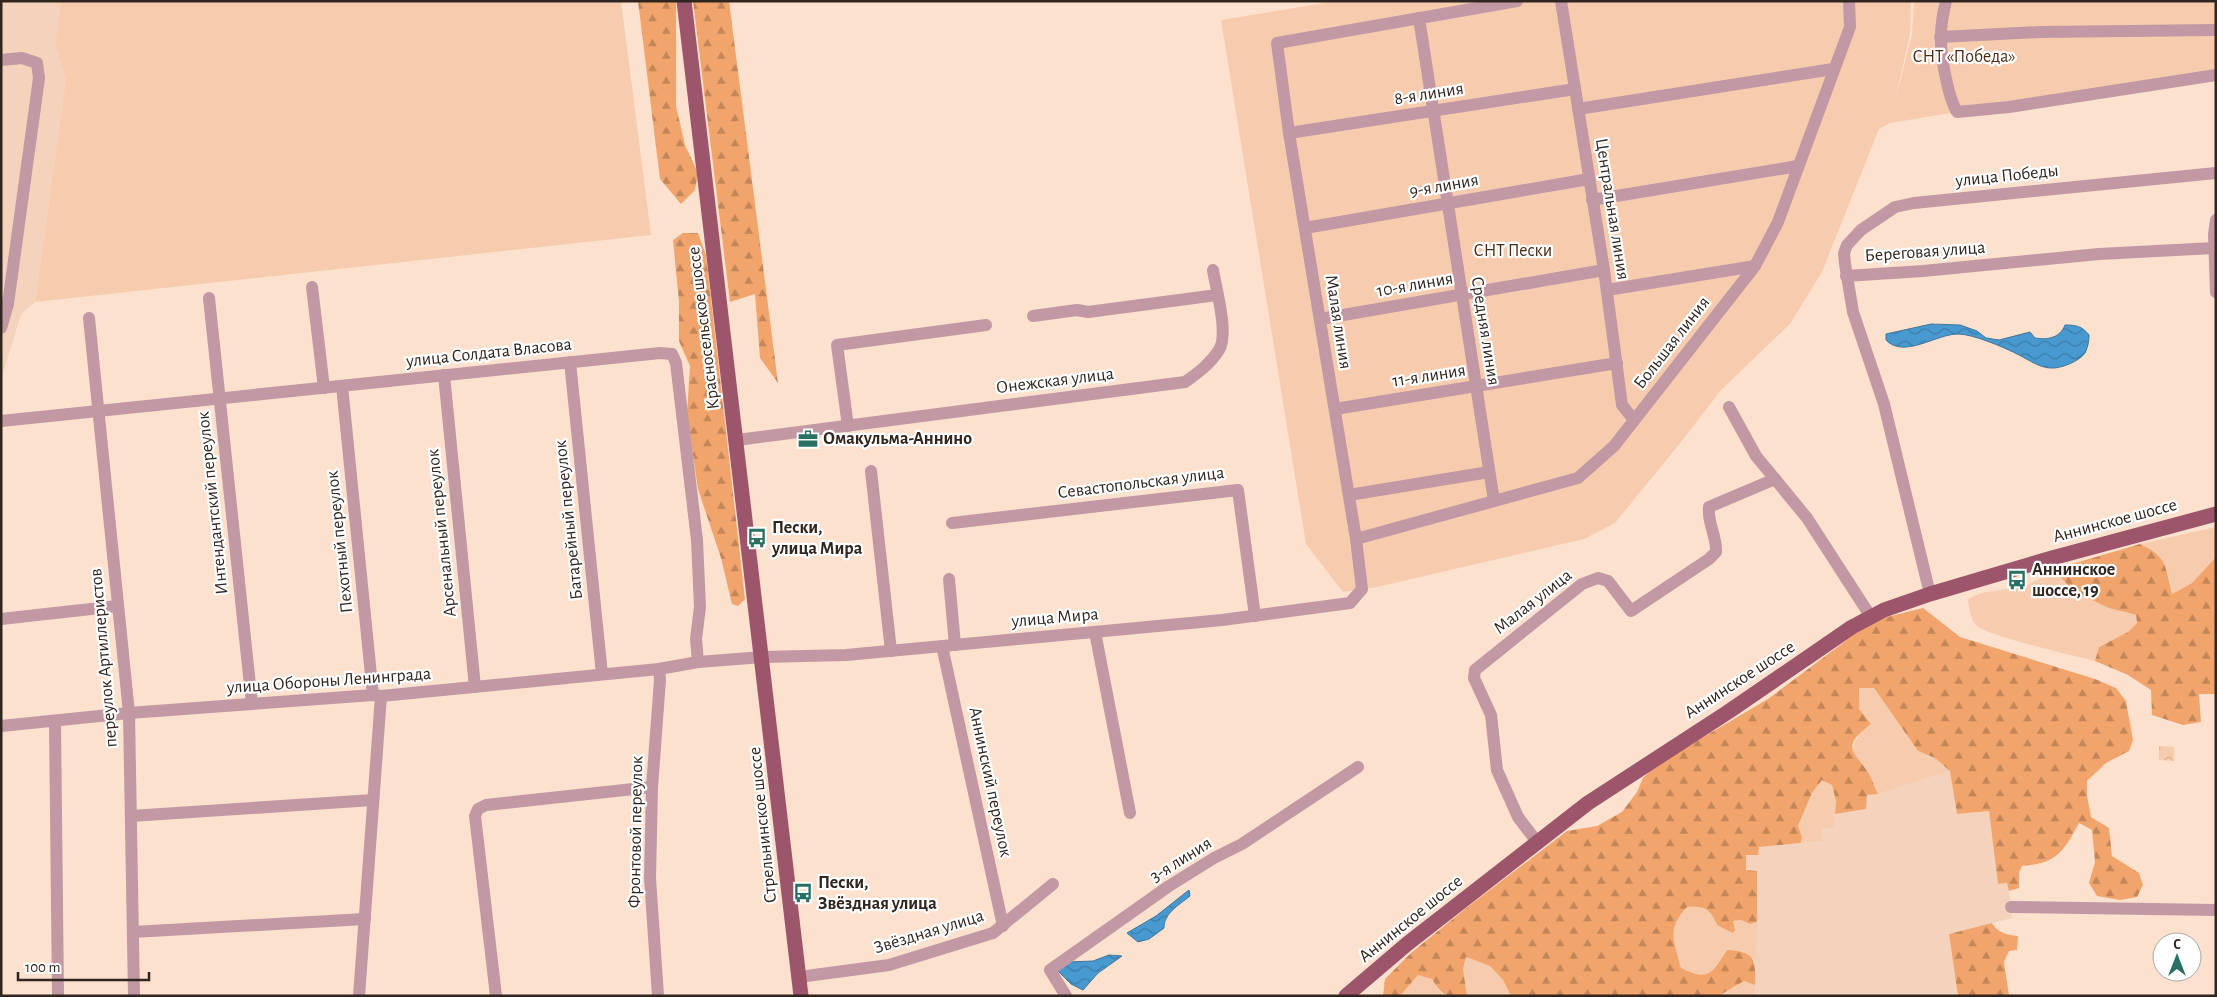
<svg xmlns="http://www.w3.org/2000/svg" width="2217" height="997" font-family="'Alegreya Sans',sans-serif">
  <defs>
    <pattern id="forest-firs" width="22" height="20" patternUnits="userSpaceOnUse" patternTransform="scale(1.25)"><rect width="22" height="20" fill="#f1a56d"/><path d="M5 1l3.5 6h-7zM16 11l3.5 6h-7z" fill="#c48659"/></pattern>
    <pattern id="park-crowns" width="20" height="18" patternUnits="userSpaceOnUse" patternTransform="scale(1.25)"><rect width="20" height="18" fill="#f7ccae"/><path d="M2 6a3 3 0 1 1 6 0M12 15a3 3 0 1 1 6 0" fill="none" stroke="#d4af95"/></pattern>
    <pattern id="water-waves" width="16" height="10" patternUnits="userSpaceOnUse" patternTransform="scale(1.25)"><rect width="16" height="10" fill="#4799d0"/><path d="M0 5q4-4 8 0t8 0" fill="none" stroke="#3c7da8"/></pattern>
  </defs>
  <rect width="100%" height="100%" fill="#fce1ce"/>
  <g fill="#f4d2bb">
    <polygon points="1,1 61,1 55,45 66,79 35,302 21,314 1,380"/>
    <polygon points="1950,771 1957,814 1989,811 1998,884 2008,883 2012,918 1949,934 1958,996 1754,996 1757,871 1746,870 1746,855 1759,847 1823,841 1822,828 1834,827 1835,814 1866,809 1867,795 1878,794"/>
  </g>
  <g fill="#f7ccae">
    <polygon points="61,1 621,1 651,235 35,302 66,79 55,45"/>
    <polygon points="1337,1 1911,1 1910,34 1894,106 1912,34 1914,1 2216,1 2216,75 1957,112 1890,123 1879,129 1822,272 1790,324 1721,390 1681,442 1615,523 1584,539 1377,587 1343,592 1306,544 1221,20"/>
    <path d="M 2216,527 L 2216,557 L 2192,583 L 2172,594 C 2166,566 2167,557 2140,544 Z"/>
    <path d="M 2065,566 L 2061,577 L 2122,612 L 2136,615 L 2137,623 L 2128,632 L 2099,647 L 2095,661 C 2076,656 1986,636 1976,625 C 1970,619 1969,607 1968,599 L 1981,593 L 2025,586 Z"/>
    <path d="M 1859,688 L 1874,688 L 1918,751 L 1935,758 L 1950,771 L 1878,794 C 1875,788 1873,782 1869,776 C 1858,755 1844,755 1862,731 L 1859,709 Z"/>
    <polygon points="1823,779 1832,784 1836,801 1834,827 1822,829 1823,841 1801,843 1802,837 1798,827 1812,793"/>
    <path d="M 1702,906 L 1713,913 L 1717,925 L 1735,930 L 1733,921 L 1741,920 L 1750,924 L 1757,922 L 1756,962 L 1753,958 L 1727,950 C 1712,973 1709,982 1681,968 C 1674,941 1666,930 1687,907 Z"/>
    <polygon points="1466,957 1490,966 1503,980 1511,996 1467,996 1463,969"/>
    <polygon points="1418,974 1432,979 1439,991 1447,996 1400,996"/>
    <polygon points="1744,981 1755,985 1754,996 1690,996 1733,988"/>
  </g>
  <g fill="url(#forest-firs)">
    <polygon points="638,1 676,1 676,106 685,145 698,173 695,190 681,204 660,179"/>
    <polygon points="693,1 729,1 778,383 760,358 755,294 730,302"/>
    <polygon points="683,233 698,233 706,255 745,599 738,606 732,604 721,558 698,489 687,414 690,366 679,341 679,302 673,240"/>
    <path d="M 2140,544 C 2168,557 2165,566 2172,594 L 2192,583 L 2216,557 L 2216,694 L 2199,694 L 2201,722 L 2183,725 L 2152,715 L 2151,690 L 2128,675 L 2095,661 L 2099,647 L 2128,632 L 2137,623 L 2136,615 L 2109,608 L 2073,591 L 2061,577 L 2065,566 Z"/>
    <path d="M 1923,608 L 1960,637 L 2095,679 L 2116,688 L 2126,701 L 2133,740 L 2129,751 L 2106,763 L 2087,781 L 2087,795 L 2091,817 L 2109,828 L 2112,856 L 2139,873 L 2143,885 L 2137,897 L 2120,900 L 2097,896 L 2089,883 L 2095,862 L 2092,830 L 2079,823 C 2063,852 2058,863 2022,866 L 2019,873 L 2019,888 L 2009,891 L 2007,883 L 1998,884 L 1989,811 L 1957,814 L 1950,771 L 1935,758 L 1918,751 L 1874,688 L 1859,688 L 1859,709 L 1871,724 C 1838,749 1856,751 1870,776 C 1873,782 1875,788 1878,794 L 1867,795 L 1866,809 L 1835,814 L 1836,801 L 1832,785 L 1822,780 L 1812,793 L 1798,826 L 1802,837 L 1801,843 L 1759,847 L 1758,855 L 1746,855 L 1746,870 L 1757,871 L 1757,922 L 1750,924 L 1741,920 L 1733,921 L 1735,930 L 1733,933 L 1717,925 C 1710,908 1705,906 1687,907 C 1666,930 1674,941 1681,968 C 1709,982 1712,973 1727,950 C 1755,952 1756,958 1755,985 L 1744,981 L 1720,995 L 1511,996 L 1503,980 L 1490,966 L 1466,957 L 1463,969 L 1467,996 C 1447,996 1442,997 1432,979 L 1418,975 L 1400,996 L 1383,996 L 1385,979 L 1411,953 L 1465,909 L 1567,831 L 1597,826 L 1622,812 L 1637,792 L 1643,778 L 1656,765 L 1768,699 L 1859,631 L 1879,619 Z"/>
    <path d="M 1992,923 C 1998,933 2007,935 2018,936 L 2017,950 L 2009,951 L 2004,962 L 2009,996 L 1958,996 L 1949,934 Z"/>
  </g>
  <polygon fill="url(#park-crowns)" points="2159,746 2174,747 2174,761 2159,760"/>
  <g fill="url(#water-waves)" stroke="#40769b">
    <path d="M 1931,324 L 1960,325 L 1977,331 L 1986,338 L 1999,340 L 2030,332 L 2035,338 C 2048,340 2060,338 2065,325 C 2076,325 2082,326 2089,335 C 2089,341 2088,347 2085,353 C 2080,361 2060,369 2051,368 C 2040,368 2029,360 2019,355 C 2006,348 1973,334 1958,334 C 1936,334 1904,359 1886,340 L 1886,334 Z"/>
    <path d="M 1189,890 L 1190,896 C 1179,905 1164,913 1164,928 L 1149,939 L 1138,942 L 1127,933 L 1156,916 Z"/>
    <polygon points="1109,955 1122,956 1098,973 1083,990 1071,984 1057,970 1068,962 1093,961"/>
  </g>
  <g fill="none" stroke-linecap="round" stroke-linejoin="round">
    <g stroke="#c298a4" stroke-width="12">
      <polyline points="1561,1 1604,270 1622,405 1634,420"/>
      <path d="M 1946,1 C 1943,13 1941,24 1941,36 C 1940,54 1948,97 1957,112 L 2009,107 L 2216,75"/>
      <polyline points="1419,18 1494,501"/>
      <polyline points="1940,37 2041,32 2216,30"/>
      <polyline points="1,60 22,58 37,63 39,78 8,304 1,328"/>
      <polyline points="1578,109 1833,69"/>
      <polyline points="1289,133 1575,89"/>
      <polyline points="1592,200 1798,166"/>
      <polyline points="2216,220 2214,234 2216,292"/>
      <polyline points="1305,228 1589,179"/>
      <polyline points="1846,276 1923,271 2099,254 2214,248"/>
      <polyline points="312,287 324,388"/>
      <polyline points="1607,290 1755,266"/>
      <polyline points="209,298 252,704"/>
      <polyline points="1033,316 1077,310 1088,312 1217,295"/>
      <polyline points="89,318 129,713 134,996"/>
      <polyline points="1320,319 1604,270"/>
      <polyline points="570,362 602,674"/>
      <polyline points="444,375 475,687"/>
      <polyline points="342,386 373,695"/>
      <polyline points="1729,407 1756,456 1807,518 1871,617"/>
      <polyline points="1335,409 1617,363"/>
      <polyline points="1,421 660,353 672,354 676,363 697,540 700,607 696,639 698,662"/>
      <polyline points="848,426 837,345 986,325"/>
      <path d="M 737,440 L 1185,382 C 1198,373 1210,364 1219,350 C 1229,334 1216,289 1213,270"/>
      <polyline points="871,471 891,651"/>
      <polyline points="1349,495 1489,472"/>
      <polyline points="952,523 1238,490 1255,616"/>
      <polyline points="1356,539 1578,478 1614,446 1755,266 1778,222 1850,27 1849,1"/>
      <polyline points="949,579 955,645"/>
      <polyline points="1930,594 1884,404 1853,312 1845,264 1844,253 1847,245 1861,230 1895,207 1914,203 2216,173"/>
      <polyline points="1,619 118,606"/>
      <polyline points="1095,632 1130,813"/>
      <polyline points="942,646 1003,926"/>
      <polyline points="55,722 58,996"/>
      <polyline points="1,726 129,713 373,695 381,696 659,669 698,662 763,657 846,655 1222,620 1350,603 1362,589 1356,539 1289,133 1277,43 1517,1"/>
      <polyline points="131,816 373,800"/>
      <path d="M 1537,842 L 1518,817 L 1497,770 L 1491,715 L 1474,678 L 1475,670 L 1582,584 L 1598,578 L 1608,581 L 1631,611 L 1709,559 L 1716,552 C 1717,536 1707,523 1709,507 L 1775,479"/>
      <polyline points="2011,907 2216,910"/>
      <polyline points="133,932 365,919"/>
      <polyline points="799,977 889,965 993,933 1053,884"/>
      <polyline points="359,996 381,696"/>
      <polyline points="496,996 475,816 478,809 486,805 652,787"/>
      <polyline points="658,996 650,878 652,787 660,680 659,669"/>
      <polyline points="1066,996 1050,970 1169,886 1214,858 1242,844 1358,767"/>
    </g>
    <g stroke="#9d556c" stroke-width="15">
      <polyline points="684,1 801,996"/>
      <polyline points="1346,996 1407,944 1588,803 1728,712 1852,627 1884,610 1930,594 2052,558 2216,514"/>
    </g>
  </g>
  <defs>
    <symbol id="office-bare" viewBox="-9 -9 18 18"><path d="M-6-3h4V-5.5h4V-3h4V5H-6ZM-1-4.5V-3h2v-1.5ZM-6 0V1H6V0Z" fill="#286f64" stroke="#fff" stroke-width="2.5" paint-order="stroke"/></symbol>
    <symbol id="bus-bare" viewBox="-9 -9 18 18"><path d="M-5-6H5V4H4V6H2V4H-2V6H-4V4H-5ZM-3.5-4V0h7V-4ZM-3.5 1.2v1.5H-2V1.2ZM2 1.2v1.5H3.5V1.2Z" fill="#286f64" stroke="#fff" stroke-width="2.5" paint-order="stroke"/></symbol>
  </defs>
  <g fill-rule="evenodd">
    <use href="#office-bare" x="794" y="425" width="28" height="28"/>
    <use href="#bus-bare" x="743" y="524" width="28" height="28"/>
    <use href="#bus-bare" x="2003" y="566" width="28" height="28"/>
    <use href="#bus-bare" x="789" y="879" width="28" height="28"/>
  </g>
  <g text-anchor="middle" dominant-baseline="central" stroke-width="4.5" stroke-linejoin="round" paint-order="stroke">
    <g font-size="18" fill="#4a2c14" stroke="#fff">
      <text x="1964" y="57">СНТ «Победа»</text>
      <text x="1513" y="251">СНТ Пески</text>
    </g>
    <g font-size="18" fill="#30261f" stroke="#fff">
      <text transform="translate(1429 94) rotate(-9)">8-я линия</text>
      <text transform="translate(2007 176) rotate(-6)">улица Победы</text>
      <text transform="translate(1444 186) rotate(-10)">9-я линия</text>
      <text transform="translate(1612 209) rotate(81)">Центральная линия</text>
      <text transform="translate(1925 252) rotate(-4)">Береговая улица</text>
      <text transform="translate(1415 285) rotate(-10)">10-я линия</text>
      <text transform="translate(1338 322) rotate(81)">Малая линия</text>
      <text transform="translate(704 328) rotate(-97)">Красносельское шоссе</text>
      <text transform="translate(1485 331) rotate(81)">Средняя линия</text>
      <text transform="translate(1672 343) rotate(-52)">Большая линия</text>
      <text transform="translate(489 353) rotate(-6)">улица Солдата Власова</text>
      <text transform="translate(1429 376) rotate(-9)">11-я линия</text>
      <text transform="translate(1055 381) rotate(-7)">Онежская улица</text>
      <text transform="translate(1141 483) rotate(-7)">Севастопольская улица</text>
      <text transform="translate(213 503) rotate(-96)">Интендантский переулок</text>
      <text transform="translate(569 520) rotate(-96)">Батарейный переулок</text>
      <text transform="translate(2115 521) rotate(-15)">Аннинское шоссе</text>
      <text transform="translate(442 533) rotate(-96)">Арсенальный переулок</text>
      <text transform="translate(340 542) rotate(-96)">Пехотный переулок</text>
      <text transform="translate(1533 602) rotate(-38)">Малая улица</text>
      <text transform="translate(1055 618) rotate(-5)">улица Мира</text>
      <text transform="translate(104 658) rotate(-95)">переулок Артиллеристов</text>
      <text transform="translate(1740 680) rotate(-33)">Аннинское шоссе</text>
      <text transform="translate(329 681) rotate(-4)">улица Обороны Ленинграда</text>
      <text transform="translate(990 782) rotate(78)">Аннинский переулок</text>
      <text transform="translate(763 825) rotate(-96)">Стрельнинское шоссе</text>
      <text transform="translate(636 832) rotate(-89)">Фронтовой переулок</text>
      <text transform="translate(1181 860) rotate(-32)">3-я линия</text>
      <text transform="translate(1411 919) rotate(-39)">Аннинское шоссе</text>
      <text transform="translate(929 932) rotate(-17)">Звёздная улица</text>
    </g>
    <g font-size="18" font-weight="bold" fill="#30261f" stroke="#fff" text-anchor="start">
      <text x="823" y="439">Омакульма-Аннино</text>
      <text x="772" y="528">Пески,<tspan x="772" dy="21">улица Мира</tspan></text>
      <text x="2032" y="570">Аннинское<tspan x="2032" dy="21">шоссе, 19</tspan></text>
      <text x="818" y="883">Пески,<tspan x="818" dy="21">Звёздная улица</tspan></text>
    </g>
  </g>
  <rect width="2217" height="997" fill="none" stroke="#30261f" stroke-width="5"/>
  <g transform="translate(2177 957)"><circle r="24" fill="#ffffff" stroke="#aca8a5"/>
  <path d="M0-4L9 19L0 12L-9 19Z" fill="#286f64"/>
  <text y="-8" font-size="14" font-weight="bold" text-anchor="middle" fill="#30261f">С</text>
  </g>
  <path d="M18 972v8h131v-8" fill="none" stroke="#30261f" stroke-width="2.5"/>
  <text x="25" y="972" font-size="15" fill="#30261f" stroke="#ffffff" stroke-width="4" paint-order="stroke">100 m</text>
</svg>
